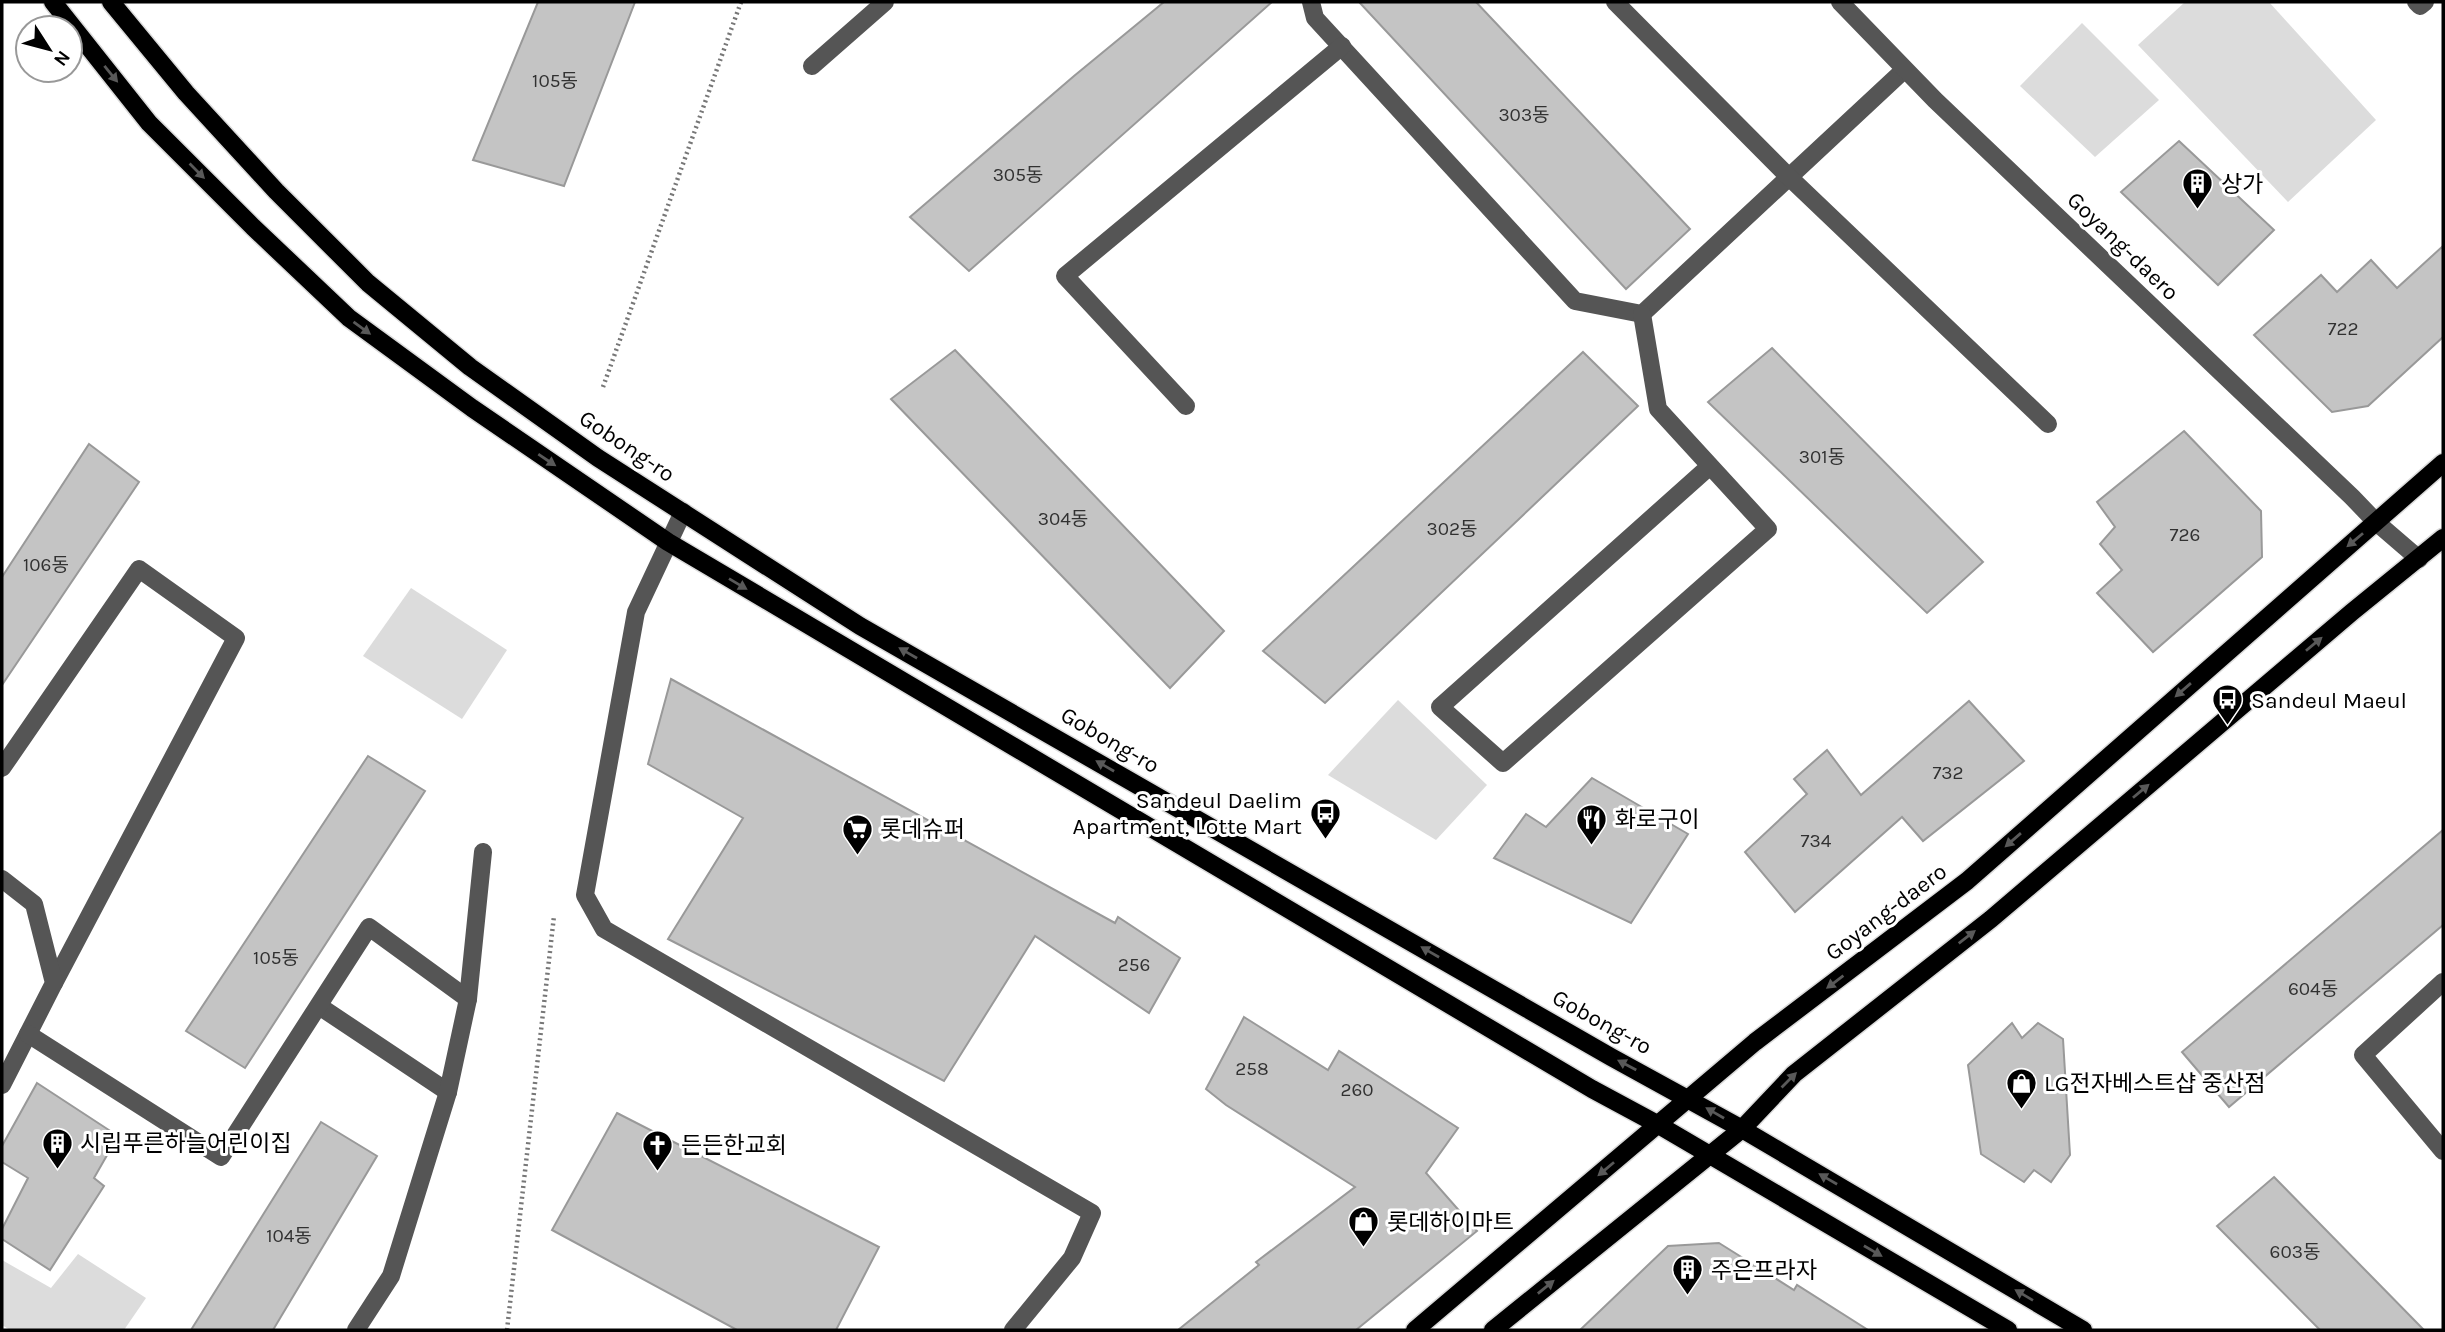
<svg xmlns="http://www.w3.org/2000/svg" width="2445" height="1332" font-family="Karla,'Noto Sans KR',sans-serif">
  <rect width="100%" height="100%" fill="#fff"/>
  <g fill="#dcdcdc">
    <polygon points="2185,2 2269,2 2376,120 2288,202 2138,45"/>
    <polygon points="2082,23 2159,100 2095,157 2020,86"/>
    <polygon points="411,588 507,650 462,719 363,656"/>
    <polygon points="1398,700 1487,785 1436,840 1328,775"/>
    <polygon points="78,1254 146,1298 124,1330 10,1330 2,1325 2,1260 51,1288"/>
  </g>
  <g fill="#c4c4c4" stroke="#999" stroke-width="2">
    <polygon points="538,2 635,2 564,186 473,160"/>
    <polygon points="1164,2 1272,2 969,271 910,217 1074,76"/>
    <polygon points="1359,2 1476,2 1690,229 1626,289"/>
    <polygon points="2179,141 2274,230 2218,285 2121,192"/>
    <polygon points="2443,246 2443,337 2368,406 2332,412 2254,335 2321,275 2337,292 2371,260 2397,288"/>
    <polygon points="1772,348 1983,562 1927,613 1708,402"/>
    <polygon points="955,350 1224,631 1170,688 891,399"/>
    <polygon points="1583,352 1638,406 1325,703 1263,651"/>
    <polygon points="2184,431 2261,511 2262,557 2153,652 2097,593 2122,570 2100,544 2115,527 2097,502"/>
    <polygon points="89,444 139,482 2,685 2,577"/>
    <polygon points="671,679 1115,923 1118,917 1180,958 1149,1013 1035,936 944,1081 668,939 743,818 648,764"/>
    <polygon points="1969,701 2024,761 1923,841 1902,817 1795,912 1745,852 1807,794 1794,779 1827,750 1861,795"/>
    <polygon points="368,756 425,791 245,1068 186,1031"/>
    <polygon points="1592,778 1688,834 1631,923 1494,858 1526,814 1546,827"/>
    <polygon points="2443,830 2443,925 2229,1107 2182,1052"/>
    <polygon points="1244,1017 1328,1070 1339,1051 1458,1128 1426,1173 1477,1231 1356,1330 1178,1330 1259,1265 1256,1262 1355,1187 1226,1105 1206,1089"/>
    <polygon points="2012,1023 2022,1038 2038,1023 2063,1039 2070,1155 2051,1182 2034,1170 2024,1182 1981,1154 1968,1065"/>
    <polygon points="37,1083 118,1136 94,1178 104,1186 50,1270 2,1239 2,1229 28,1178 2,1162 2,1146"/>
    <polygon points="617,1113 879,1247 836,1330 737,1330 552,1230"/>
    <polygon points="321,1122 377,1156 273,1330 191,1330"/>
    <polygon points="2274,1177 2372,1277 2424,1330 2320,1330 2217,1226"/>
    <polygon points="1719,1243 1794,1290 1797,1285 1868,1330 1580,1330 1668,1246"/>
  </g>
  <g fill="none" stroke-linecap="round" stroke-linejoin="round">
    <defs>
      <g id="major">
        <polyline points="53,2 149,123 253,227 349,318 472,408 668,542 1592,1089 1657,1124 2008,1330"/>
        <polyline points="111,2 186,93 276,191 368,283 470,367 598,458 860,626 1611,1057 1742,1129 2083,1330"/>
        <polyline points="1415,1330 1755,1042 1967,881 2443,463"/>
        <polyline points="1493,1330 1742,1129 1794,1074 1991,919 2352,612 2443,538"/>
      </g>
    </defs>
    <use href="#major" stroke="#dbdbdb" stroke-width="21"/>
    <g stroke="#777" stroke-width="4.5" stroke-dasharray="2 3.5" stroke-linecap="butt">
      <polyline points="603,387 741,2"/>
      <polyline points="507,1330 554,916"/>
    </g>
    <g stroke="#555" stroke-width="18">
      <polyline points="1311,2 1315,18 1575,301 1642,314 1904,70"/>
      <polyline points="1615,2 1789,177 2048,424"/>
      <polyline points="1840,2 1935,100 2352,497 2376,522 2419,559"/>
      <polyline points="2416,2 2420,6 2425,2"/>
      <polyline points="812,66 885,2"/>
      <polyline points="1642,314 1658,409 1768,529 1503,763 1440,707 1710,466"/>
      <polyline points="1186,406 1065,276 1342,46"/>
      <polyline points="683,512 636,612 585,895 604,929 1092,1213 1072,1258 1013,1330"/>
      <polyline points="2,768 139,569 236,638 54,983"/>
      <polyline points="2,879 34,904 54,983 2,1085"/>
      <polyline points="2443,982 2363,1055 2443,1151"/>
      <polyline points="319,1006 448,1092"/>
      <polyline points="28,1034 221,1157 369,927 468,999"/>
      <polyline points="356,1330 391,1276 448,1092 468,999 483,852"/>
    </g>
    <use href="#major" stroke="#000" stroke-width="18"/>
  </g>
  <defs><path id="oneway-solid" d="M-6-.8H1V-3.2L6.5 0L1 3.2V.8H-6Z" transform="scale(1.75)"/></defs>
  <g fill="#595959">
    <use href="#oneway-solid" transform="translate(111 74) rotate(51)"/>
    <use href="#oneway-solid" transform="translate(197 171) rotate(45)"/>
    <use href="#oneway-solid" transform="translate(362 328) rotate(36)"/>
    <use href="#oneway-solid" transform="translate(547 460) rotate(34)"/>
    <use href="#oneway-solid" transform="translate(2355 540) rotate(140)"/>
    <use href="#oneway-solid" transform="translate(738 584) rotate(31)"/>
    <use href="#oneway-solid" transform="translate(2314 644) rotate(-40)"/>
    <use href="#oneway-solid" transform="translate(908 653) rotate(-150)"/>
    <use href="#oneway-solid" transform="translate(2183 690) rotate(139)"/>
    <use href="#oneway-solid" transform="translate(1105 766) rotate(-150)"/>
    <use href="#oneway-solid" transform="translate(2141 791) rotate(-40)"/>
    <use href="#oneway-solid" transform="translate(2013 840) rotate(139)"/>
    <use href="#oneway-solid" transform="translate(1967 937) rotate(-38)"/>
    <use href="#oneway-solid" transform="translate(1430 952) rotate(-150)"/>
    <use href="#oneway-solid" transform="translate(1835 982) rotate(143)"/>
    <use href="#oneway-solid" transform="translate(1627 1065) rotate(-152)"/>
    <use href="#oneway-solid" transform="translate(1789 1080) rotate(-45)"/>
    <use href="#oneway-solid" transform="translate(1715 1113) rotate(-150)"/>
    <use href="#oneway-solid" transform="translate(1606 1169) rotate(140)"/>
    <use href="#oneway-solid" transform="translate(1828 1179) rotate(-150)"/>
    <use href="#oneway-solid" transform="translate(1873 1251) rotate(30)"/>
    <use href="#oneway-solid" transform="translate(1546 1287) rotate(-39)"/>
    <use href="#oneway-solid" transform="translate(2024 1295) rotate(-149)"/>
  </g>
  <defs>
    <symbol id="building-pin" viewBox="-11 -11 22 30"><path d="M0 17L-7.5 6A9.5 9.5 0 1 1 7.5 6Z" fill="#000" stroke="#fff"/><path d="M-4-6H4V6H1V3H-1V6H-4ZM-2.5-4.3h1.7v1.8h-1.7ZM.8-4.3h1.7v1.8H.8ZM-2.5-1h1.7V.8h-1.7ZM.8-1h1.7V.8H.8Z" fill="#fff"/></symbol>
    <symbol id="bus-pin" viewBox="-11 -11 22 30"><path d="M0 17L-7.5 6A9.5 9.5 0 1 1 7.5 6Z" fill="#000" stroke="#fff"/><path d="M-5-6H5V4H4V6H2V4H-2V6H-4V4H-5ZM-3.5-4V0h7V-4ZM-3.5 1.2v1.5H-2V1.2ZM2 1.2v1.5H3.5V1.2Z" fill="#fff"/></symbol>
    <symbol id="restaurant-pin" viewBox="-11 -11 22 30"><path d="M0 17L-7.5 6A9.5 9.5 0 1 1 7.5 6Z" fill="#000" stroke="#fff"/><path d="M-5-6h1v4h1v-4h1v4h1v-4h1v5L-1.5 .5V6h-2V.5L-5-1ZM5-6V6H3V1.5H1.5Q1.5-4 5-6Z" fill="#fff"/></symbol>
    <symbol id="supermarket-pin" viewBox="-11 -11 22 30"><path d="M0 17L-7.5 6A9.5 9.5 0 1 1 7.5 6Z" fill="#000" stroke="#fff"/><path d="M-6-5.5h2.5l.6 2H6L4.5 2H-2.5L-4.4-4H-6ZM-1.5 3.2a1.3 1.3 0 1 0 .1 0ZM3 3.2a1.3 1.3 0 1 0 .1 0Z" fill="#fff"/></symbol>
    <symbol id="shop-pin" viewBox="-11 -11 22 30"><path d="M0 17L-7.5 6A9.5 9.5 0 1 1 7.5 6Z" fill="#000" stroke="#fff"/><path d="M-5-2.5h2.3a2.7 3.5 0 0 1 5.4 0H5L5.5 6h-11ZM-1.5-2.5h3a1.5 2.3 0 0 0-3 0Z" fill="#fff"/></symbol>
    <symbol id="church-pin" viewBox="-11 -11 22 30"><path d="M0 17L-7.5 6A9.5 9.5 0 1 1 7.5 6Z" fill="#000" stroke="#fff"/><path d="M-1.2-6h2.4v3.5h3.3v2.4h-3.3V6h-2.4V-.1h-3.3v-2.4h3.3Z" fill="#fff"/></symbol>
  </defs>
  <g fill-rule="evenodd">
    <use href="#building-pin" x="2180" y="166" width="35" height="47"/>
    <use href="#bus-pin" x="2210" y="682" width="35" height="47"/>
    <use href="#bus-pin" x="1308" y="796" width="35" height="47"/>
    <use href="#restaurant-pin" x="1574" y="802" width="35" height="47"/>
    <use href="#supermarket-pin" x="840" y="812" width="35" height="47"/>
    <use href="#shop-pin" x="2004" y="1066" width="35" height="47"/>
    <use href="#building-pin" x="40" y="1126" width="35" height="47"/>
    <use href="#church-pin" x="640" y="1128" width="35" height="47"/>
    <use href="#shop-pin" x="1346" y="1204" width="35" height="47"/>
    <use href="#building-pin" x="1670" y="1252" width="35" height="47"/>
  </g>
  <g text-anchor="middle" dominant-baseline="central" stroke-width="6" stroke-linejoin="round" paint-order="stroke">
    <g font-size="19" fill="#313131">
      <text x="555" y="81">105동</text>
      <text x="1524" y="115">303동</text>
      <text x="1018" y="175">305동</text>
      <text x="2343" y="329">722</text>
      <text x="1822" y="457">301동</text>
      <text x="1063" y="519">304동</text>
      <text x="1452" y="529">302동</text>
      <text x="2185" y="535">726</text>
      <text x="46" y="565">106동</text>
      <text x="1948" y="773">732</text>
      <text x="1816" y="841">734</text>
      <text x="276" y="958">105동</text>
      <text x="1134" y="965">256</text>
      <text x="2313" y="989">604동</text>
      <text x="1252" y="1069">258</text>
      <text x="1357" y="1090">260</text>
      <text x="289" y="1236">104동</text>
      <text x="2295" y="1252">603동</text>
    </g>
    <g font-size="23" fill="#000" stroke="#fff" text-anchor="start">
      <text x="2221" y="184">상가</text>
      <text x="2251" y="700">Sandeul Maeul</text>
      <text x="1302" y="800" text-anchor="end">Sandeul Daelim<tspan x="1302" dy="26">Apartment, Lotte Mart</tspan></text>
      <text x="1615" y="819">화로구이</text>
      <text x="880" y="829">롯데슈퍼</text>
      <text x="2044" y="1083">LG전자베스트샵 중산점</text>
      <text x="80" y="1143">시립푸른하늘어린이집</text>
      <text x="681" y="1145">든든한교회</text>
      <text x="1387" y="1222">롯데하이마트</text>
      <text x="1711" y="1270">주은프라자</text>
    </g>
    <g font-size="23" fill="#000" stroke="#fff">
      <text transform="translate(2123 246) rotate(44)">Goyang-daero</text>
      <text transform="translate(627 446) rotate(34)">Gobong-ro</text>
      <text transform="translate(1110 740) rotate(30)">Gobong-ro</text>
      <text transform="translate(1886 912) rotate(-37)">Goyang-daero</text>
      <text transform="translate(1602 1022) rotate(29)">Gobong-ro</text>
    </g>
  </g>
  <rect width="2445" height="1332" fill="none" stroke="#000000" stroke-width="7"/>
  <g transform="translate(49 49) rotate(126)"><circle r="33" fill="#ffffff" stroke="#999999" stroke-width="2"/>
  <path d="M0-5L12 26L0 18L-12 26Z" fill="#000000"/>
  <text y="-10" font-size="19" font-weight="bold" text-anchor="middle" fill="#000000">N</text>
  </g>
</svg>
